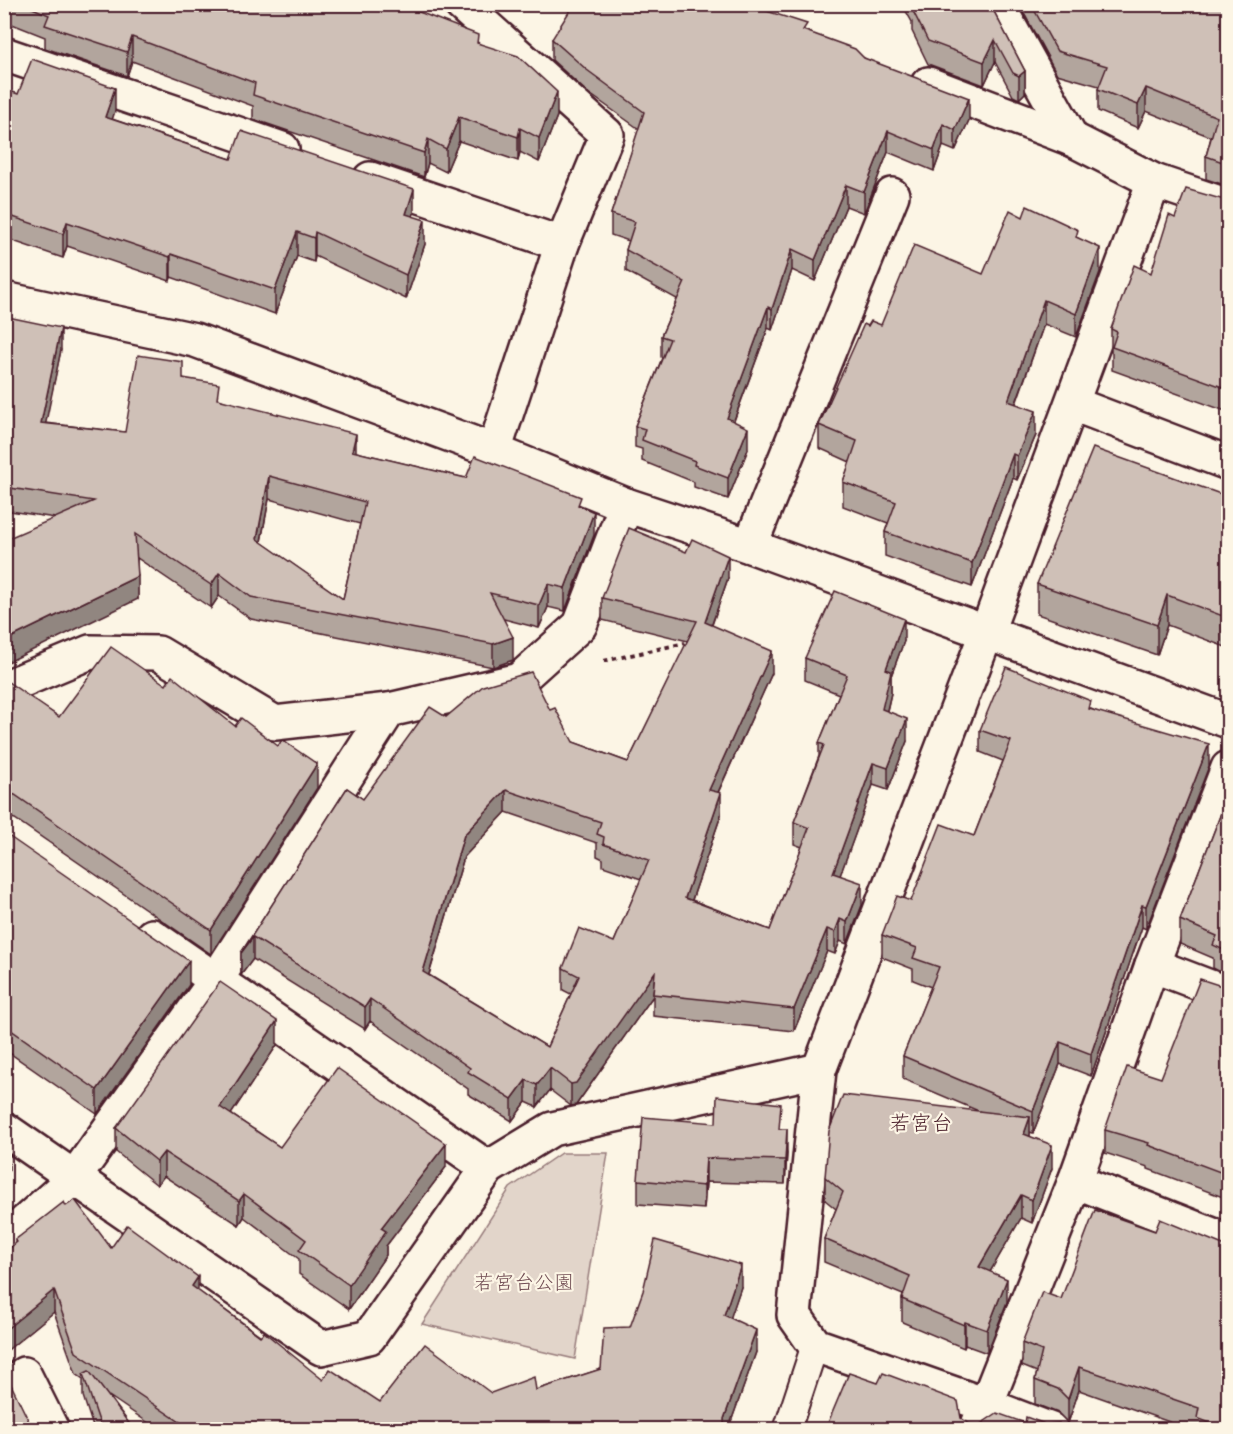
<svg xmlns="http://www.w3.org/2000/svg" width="1233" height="1434" font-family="Itim,'Klee One',sans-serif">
  <rect width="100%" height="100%" fill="#fcf5e5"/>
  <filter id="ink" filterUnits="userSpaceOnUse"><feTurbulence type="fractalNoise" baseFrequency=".0167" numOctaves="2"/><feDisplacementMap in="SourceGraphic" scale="12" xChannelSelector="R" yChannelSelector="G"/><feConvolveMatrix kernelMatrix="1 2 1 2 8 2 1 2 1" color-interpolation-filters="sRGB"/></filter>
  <g filter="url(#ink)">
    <polygon fill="#e2d5ca" stroke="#967a7a" stroke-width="1.5" points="561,1153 608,1153 575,1359 422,1324 510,1188"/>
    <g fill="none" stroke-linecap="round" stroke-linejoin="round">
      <defs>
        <polyline id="service" points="787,1430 815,1345"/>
        <g id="minor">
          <polyline points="461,4 607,135 562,244 494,451"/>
          <polyline points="997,4 1072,139 1154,181 1228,206"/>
          <polyline points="4,54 282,149"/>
          <polyline points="928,84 1072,139"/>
          <polyline points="370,179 562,244"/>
          <polyline points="1073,404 1228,463"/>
          <polyline points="750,546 892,195"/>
          <polyline points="4,688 90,652 158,653 275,723 389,710 519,680 580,625 626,505"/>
          <polyline points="152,936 488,1168"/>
          <polyline points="1152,965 1228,994"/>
          <polyline points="4,1129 321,1348 369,1337 488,1168 552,1129 819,1070"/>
          <polyline points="1075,1181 1228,1241"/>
          <polyline points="4,1241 74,1178 216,980 389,710"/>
          <polyline points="24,1374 52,1430"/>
          <polyline points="976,1430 986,1405 815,1345 794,1315 819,1070 986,634 1154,181"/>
          <polyline points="1051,1430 986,1405 1075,1181 1152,965 1228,768"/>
        </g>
        <polyline id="tertiary" points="4,299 195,340 494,451 626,505 750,546 1228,721"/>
      </defs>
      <use href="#service" stroke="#4a1f2b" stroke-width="30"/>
      <use href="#minor" stroke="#4a1f2b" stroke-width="38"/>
      <use href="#tertiary" stroke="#4a1f2b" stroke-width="38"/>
      <polyline stroke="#4a1f2b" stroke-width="4" stroke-dasharray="4.5 4.5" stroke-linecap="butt" points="604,661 685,643"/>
      <use href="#service" stroke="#fcf5e5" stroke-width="26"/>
      <use href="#minor" stroke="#fcf5e5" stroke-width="33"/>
      <use href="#tertiary" stroke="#fcf5e5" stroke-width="33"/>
    </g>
    <g fill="#b2a59d" stroke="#4a1f2b" stroke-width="1.5" fill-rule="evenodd">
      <polygon points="4,4 417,4 415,11 478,44 557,116 539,162 520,152 518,161 459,141 446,172 428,163 424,177 253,119 253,106 132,61 127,76 45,48 45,37 7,22 7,12 4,11"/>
      <polygon points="757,4 757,8 864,58 969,120 955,151 943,146 934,171 888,152 864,213 846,206 815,281 792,270 772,330 768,328 734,421 748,449 728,499 694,487 694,482 642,461 642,449 635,447 635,426 662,358 661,357 661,336 677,299 626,271 626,250 629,241 611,235 611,214 639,129 587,92 552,60 552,39"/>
      <polygon points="902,4 990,4 1025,71 1025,93 1019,99 1013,96 995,62 984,85 928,64 912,31 912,22"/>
      <polygon points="1019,4 1228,4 1228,186 1206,179 1206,156 1211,137 1146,111 1138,128 1098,111 1098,89 1099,86 1057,74"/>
      <polygon points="4,89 18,94 115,111 112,119 231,159 414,213 413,216 425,244 406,299 315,256 314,262 297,256 275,314 171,277 170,281 67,246 63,258 4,238"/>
      <polygon points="1228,201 1228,412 1112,370 1112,353 1111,352 1111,329 1151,273 1175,218"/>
      <polygon points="1023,217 1078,238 1100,272 1076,337 1044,324 1016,404 1036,435 1017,480 1013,478 972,587 885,556 885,532 888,523 843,506 843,482 850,462 819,448 819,425 881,325 983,274"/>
      <path d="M 4,323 L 61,350 L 45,423 L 125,432 L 183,378 L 219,399 L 356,452 L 581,506 L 594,535 L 565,611 L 548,607 L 539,628 L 504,619 L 513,660 L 493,667 L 251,619 L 219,596 L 211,608 L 137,558 L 138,599 L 55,518 L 4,510 ZM 269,499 L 360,524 L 343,599 L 261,542 Z"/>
      <polygon points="1228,491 1228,648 1167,625 1157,655 1037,614 1037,584 1226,496"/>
      <path d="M 728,578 L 712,625 L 772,673 L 718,793 L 721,815 L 692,900 L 770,930 L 802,847 L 794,844 L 794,822 L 819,756 L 819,743 L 839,694 L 805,680 L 805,658 L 904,641 L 891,676 L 891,693 L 887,711 L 907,741 L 888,790 L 873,785 L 840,875 L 862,905 L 847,944 L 840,941 L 835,954 L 827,951 L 794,1031 L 653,1016 L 653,996 L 576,1105 L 571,1106 L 550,1090 L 537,1107 L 526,1102 L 512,1121 L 468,1094 L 468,1089 L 370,1021 L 365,1029 L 253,959 L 241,975 L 241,953 L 347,788 L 363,799 L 446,717 L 550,710 L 573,742 L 628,762 L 688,641 L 602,620 L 602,598 ZM 506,812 L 597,843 L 597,856 L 603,859 L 603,866 L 641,879 L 614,942 L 563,968 L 563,990 L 571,994 L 547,1047 L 429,975 L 464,857 Z"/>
      <polygon points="4,682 59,717 166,685 235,726 317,788 211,954 15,819 4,816"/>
      <polygon points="1091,709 1209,766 1146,929 1142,927 1091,1076 1060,1064 1033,1133 1030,1132 1030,1137 1052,1168 1032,1223 1021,1218 990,1272 1007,1302 987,1353 965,1345 964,1348 902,1322 902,1299 903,1295 824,1262 824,1239 836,1209 825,1200 825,1177 981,1112 903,1079 903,1056 931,987 913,980 913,969 882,957 882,935 911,901 974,836 1003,761 980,752 980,730"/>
      <polygon points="1228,795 1228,976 1213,968 1213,958 1180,944 1180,920"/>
      <polygon points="4,833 189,985 97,1114 4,1049"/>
      <polygon points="1228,988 1228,1199 1148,1169 1148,1167 1105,1153 1105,1130 1161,1078"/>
      <polygon points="277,1045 231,1114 280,1147 446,1167 386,1246 386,1255 349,1309 299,1274 299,1259 244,1217 239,1225 164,1176 157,1185 116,1152 116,1128"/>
      <polygon points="781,1129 787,1153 785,1184 706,1182 704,1209 638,1204 638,1180"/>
      <polygon points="66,1206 111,1248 198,1291 323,1380 380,1402 491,1393 536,1390 601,1369 630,1327 741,1287 730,1318 756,1352 728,1430 159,1430 109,1396 134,1430 94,1430 83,1396 83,1379 76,1374 54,1312 4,1353 4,1253 15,1244 15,1240"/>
      <polygon points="1155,1231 1228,1430 1192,1430 1079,1390 1068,1423 1058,1413 1035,1404 1035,1380 1037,1372 1022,1366 1022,1343 1061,1299"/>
    </g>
    <g fill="#918680" stroke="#4a1f2b" stroke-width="1.5">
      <polygon points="410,4 417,4 409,32 409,8"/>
      <polygon points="132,37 132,61 127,76 127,52"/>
      <polygon points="995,40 995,62 984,85 984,62"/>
      <polygon points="1025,71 1025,93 1019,99 1019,76"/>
      <polygon points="115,88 115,111 105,141 105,117"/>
      <polygon points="1146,88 1146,111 1138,128 1138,105"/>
      <polygon points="557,92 557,116 539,162 539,138"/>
      <polygon points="969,98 969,120 955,151 955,130"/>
      <polygon points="459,117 459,141 446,172 446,149"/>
      <polygon points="943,124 943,146 934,171 934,150"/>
      <polygon points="520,128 520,152 518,161 518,137"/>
      <polygon points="888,131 888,152 864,213 864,192"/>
      <polygon points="428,139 428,163 424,177 424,153"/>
      <polygon points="846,185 846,206 815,281 815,260"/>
      <polygon points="414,189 414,213 406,238 406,214"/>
      <polygon points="425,220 425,244 406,299 406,275"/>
      <polygon points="67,222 67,246 63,258 63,234"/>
      <polygon points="297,232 297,256 275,314 275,290"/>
      <polygon points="315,232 315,256 314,262 314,238"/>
      <polygon points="1100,248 1100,272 1076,337 1076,314"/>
      <polygon points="792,249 792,270 772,330 772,309"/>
      <polygon points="171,254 171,277 170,281 170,257"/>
      <polygon points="1044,300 1044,324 1008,425 1008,401"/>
      <polygon points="768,307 768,328 727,439 727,418"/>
      <polygon points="61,328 61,350 41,446 41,423"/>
      <polygon points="1036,411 1036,435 1017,480 1017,456"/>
      <polygon points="748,428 748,449 728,499 728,478"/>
      <polygon points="356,434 356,457 352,451"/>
      <polygon points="1013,454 1013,478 972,587 972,563"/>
      <polygon points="269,476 269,499 257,562 257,539"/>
      <polygon points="594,512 594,535 565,611 565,588"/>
      <polygon points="728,556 728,578 705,644 705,622"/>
      <polygon points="219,573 219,596 211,608 211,585"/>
      <polygon points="138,576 138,599 4,664 4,641"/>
      <polygon points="548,584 548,607 539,628 539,605"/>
      <polygon points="1167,595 1167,625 1157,655 1157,625"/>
      <polygon points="904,619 904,641 891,676 891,693 882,731 882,709 886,669"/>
      <polygon points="513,637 513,660 493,667 493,644"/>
      <polygon points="772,651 772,673 709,812 709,790"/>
      <polygon points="907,719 907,741 888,790 888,768"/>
      <polygon points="1209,744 1209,766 1146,929 1146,906"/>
      <polygon points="873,763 873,785 833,895 833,873"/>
      <polygon points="317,764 317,788 211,954 211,930"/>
      <polygon points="506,790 506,812 464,857 423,994 423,972 464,835"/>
      <polygon points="721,793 721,815 685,920 685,898"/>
      <polygon points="862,883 862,905 847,944 847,922"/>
      <polygon points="1142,905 1142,927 1091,1076 1091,1054"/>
      <polygon points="840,919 840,941 835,954 835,932"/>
      <polygon points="827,929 827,951 794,1031 794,1009"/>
      <polygon points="253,937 253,959 241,975 241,953"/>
      <polygon points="189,961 189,985 97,1114 97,1090"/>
      <polygon points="655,972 653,996 576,1105 571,1106 571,1084"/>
      <polygon points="370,999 370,1021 365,1029 365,1007"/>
      <polygon points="277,1021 277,1045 220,1131 220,1107"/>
      <polygon points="1060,1042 1060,1064 1033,1133 1033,1111"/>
      <polygon points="550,1068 550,1090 537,1107 537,1085"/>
      <polygon points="526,1080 526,1102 512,1121 512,1099"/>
      <polygon points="1030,1117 1030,1141 1024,1134"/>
      <polygon points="787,1129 787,1153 785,1184 785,1160"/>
      <polygon points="446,1144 446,1167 386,1246 386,1255 349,1309 349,1285 381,1228"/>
      <polygon points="1052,1145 1052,1168 1032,1223 1032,1200"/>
      <polygon points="9,1146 9,1170 4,1176 4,1153"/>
      <polygon points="164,1152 164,1176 157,1185 157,1161"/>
      <polygon points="706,1158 706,1182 704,1209 704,1186"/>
      <polygon points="244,1194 244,1217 239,1225 239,1201"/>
      <polygon points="1021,1195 1021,1218 979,1291 979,1267"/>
      <polygon points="741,1265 741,1287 724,1337 724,1315"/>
      <polygon points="198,1277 198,1299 192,1286"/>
      <polygon points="1007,1279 1007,1302 987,1353 987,1330"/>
      <polygon points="54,1290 54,1312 4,1353 4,1331"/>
      <polygon points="965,1322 965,1345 964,1348 964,1325"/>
      <polygon points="756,1330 756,1352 728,1430 724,1430 724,1419"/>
      <polygon points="1079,1367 1079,1390 1068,1423 1068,1399"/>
    </g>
    <g fill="#cfc0b7" stroke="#4a1f2b" stroke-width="1.5" fill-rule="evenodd">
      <polygon points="23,4 410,4 409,8 478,35 477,43 518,56 557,92 539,138 520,128 518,137 459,117 446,149 428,139 424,153 253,95 255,83 132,37 127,52 45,25 49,15"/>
      <polygon points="574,4 755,4 754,7 807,24 803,30 855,49 864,58 969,98 955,130 943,124 934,150 888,131 864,192 846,185 815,260 792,249 772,309 768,307 727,418 748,428 728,478 694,465 695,461 642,440 645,429 635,426 670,339 661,336 685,282 626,250 635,222 611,214 644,112 587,70 552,39"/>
      <polygon points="915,4 990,4 1025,71 1019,76 1013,73 995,40 984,62 928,41 912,9 916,7"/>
      <polygon points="1031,4 1228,4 1228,164 1206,156 1217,117 1146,88 1138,105 1098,89 1107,66 1057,51"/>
      <polygon points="32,59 115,88 105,117 231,159 241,131 414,189 406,214 425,220 406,275 315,232 314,238 297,232 275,290 171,254 170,257 67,222 63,234 4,214 4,89 18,94"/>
      <polygon points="1186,189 1228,201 1228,389 1112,347 1117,332 1111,329 1134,265 1151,273 1169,215 1175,218"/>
      <polygon points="1027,206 1078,230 1076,237 1100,248 1076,314 1044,300 1008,401 1036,411 1017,456 1013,454 972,563 885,532 896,502 843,482 857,441 819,425 864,324 868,326 871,321 881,325 914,245 983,274 1010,210 1023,217"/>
      <path d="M 8,317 L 61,328 L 41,423 L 125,432 L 138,355 L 183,362 L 183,378 L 219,384 L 217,399 L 356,434 L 352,451 L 466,478 L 475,456 L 581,497 L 578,505 L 594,512 L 565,588 L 548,584 L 539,605 L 490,593 L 513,637 L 493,644 L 251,597 L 219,573 L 211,585 L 135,534 L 138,576 L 4,641 L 4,540 L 94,501 L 4,487 L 4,323 L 7,323 ZM 269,476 L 365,502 L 343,599 L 257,539 Z"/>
      <polygon points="1093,448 1226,496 1228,491 1228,618 1167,595 1157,625 1037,584"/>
      <path d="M 629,528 L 686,552 L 692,539 L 728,556 L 705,622 L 772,651 L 709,790 L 721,793 L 685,898 L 770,930 L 809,828 L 794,822 L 824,745 L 819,743 L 847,675 L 805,658 L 835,591 L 904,619 L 886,669 L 891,671 L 882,709 L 907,719 L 888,768 L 873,763 L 833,873 L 862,883 L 847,922 L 840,919 L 835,932 L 827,929 L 794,1009 L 653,994 L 655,972 L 576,1083 L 571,1084 L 550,1068 L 537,1085 L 526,1080 L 512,1099 L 468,1072 L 470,1068 L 370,999 L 365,1007 L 253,937 L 241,953 L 347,788 L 363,799 L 430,707 L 446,717 L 483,686 L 531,672 L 550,710 L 555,708 L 573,742 L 628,762 L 697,621 L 602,598 ZM 506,790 L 601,822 L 597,834 L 604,837 L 603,844 L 649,860 L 614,942 L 579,928 L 563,968 L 579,976 L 547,1047 L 423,972 L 464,835 Z"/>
      <polygon points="111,647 166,685 172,676 235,726 241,718 278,746 282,740 317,764 211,930 15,795 4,792 4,682 8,682 59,717"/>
      <polygon points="1006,667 1091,701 1089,709 1209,744 1146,906 1142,905 1091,1054 1060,1042 1033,1111 903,1056 939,967 913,958 917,948 882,935 897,896 911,901 941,824 974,836 1011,741 980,730"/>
      <polygon points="1228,795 1228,952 1213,945 1217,936 1180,920"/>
      <polygon points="4,833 189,961 97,1090 4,1025"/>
      <polygon points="1200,979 1228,988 1228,1175 1148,1145 1149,1143 1105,1130 1127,1067 1161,1078"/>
      <polygon points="220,982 277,1021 220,1107 280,1147 337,1068 446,1144 381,1228 386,1231 349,1285 299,1250 306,1240 244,1194 239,1201 164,1152 157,1161 116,1128"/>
      <polygon points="843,1095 1030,1117 1024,1134 1052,1145 1032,1200 1021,1195 979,1267 1007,1279 987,1330 965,1322 964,1325 902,1299 910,1276 824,1239 843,1192 825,1177 829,1131"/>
      <polygon points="717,1096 781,1104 779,1129 787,1129 785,1160 706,1158 704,1186 638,1180 643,1117 716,1123"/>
      <polygon points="4,1144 9,1146 4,1153"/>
      <polygon points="75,1200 111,1248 127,1225 198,1277 192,1286 260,1336 264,1332 323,1380 330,1369 380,1402 425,1344 491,1393 534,1377 536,1390 601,1369 604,1328 630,1327 643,1291 655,1240 741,1265 724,1315 756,1330 724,1419 724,1430 192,1430 76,1352 54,1290 4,1331 4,1253 17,1242 15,1240 64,1202 66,1206"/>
      <polygon points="1095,1210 1155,1231 1160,1219 1228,1247 1228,1430 1197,1418 1199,1408 1079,1367 1068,1399 1058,1389 1035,1380 1042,1351 1022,1343 1042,1292 1061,1299"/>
      <polygon points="4,1370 33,1430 4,1430"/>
      <polygon points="89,1371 134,1430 102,1430 83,1374"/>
      <polygon points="849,1373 878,1383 883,1373 958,1401 961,1418 970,1424 979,1425 997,1413 1025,1423 1026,1417 1045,1424 1059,1423 1057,1430 825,1430"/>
    </g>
  </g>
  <g text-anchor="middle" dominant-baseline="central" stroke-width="4.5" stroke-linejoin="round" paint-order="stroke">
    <g font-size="20" fill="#704c53" stroke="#fcf5e5">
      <text x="524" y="1282">若宮台公園</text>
    </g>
    <g font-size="21" fill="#4a1f2b" stroke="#fcf5e5">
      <text x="921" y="1122">若宮台</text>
    </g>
  </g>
  <rect width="1233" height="1434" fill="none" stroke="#fcf5e5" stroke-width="24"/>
  <rect x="12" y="12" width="1209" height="1410" fill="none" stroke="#4a1f2b" stroke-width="2" filter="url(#ink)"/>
</svg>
